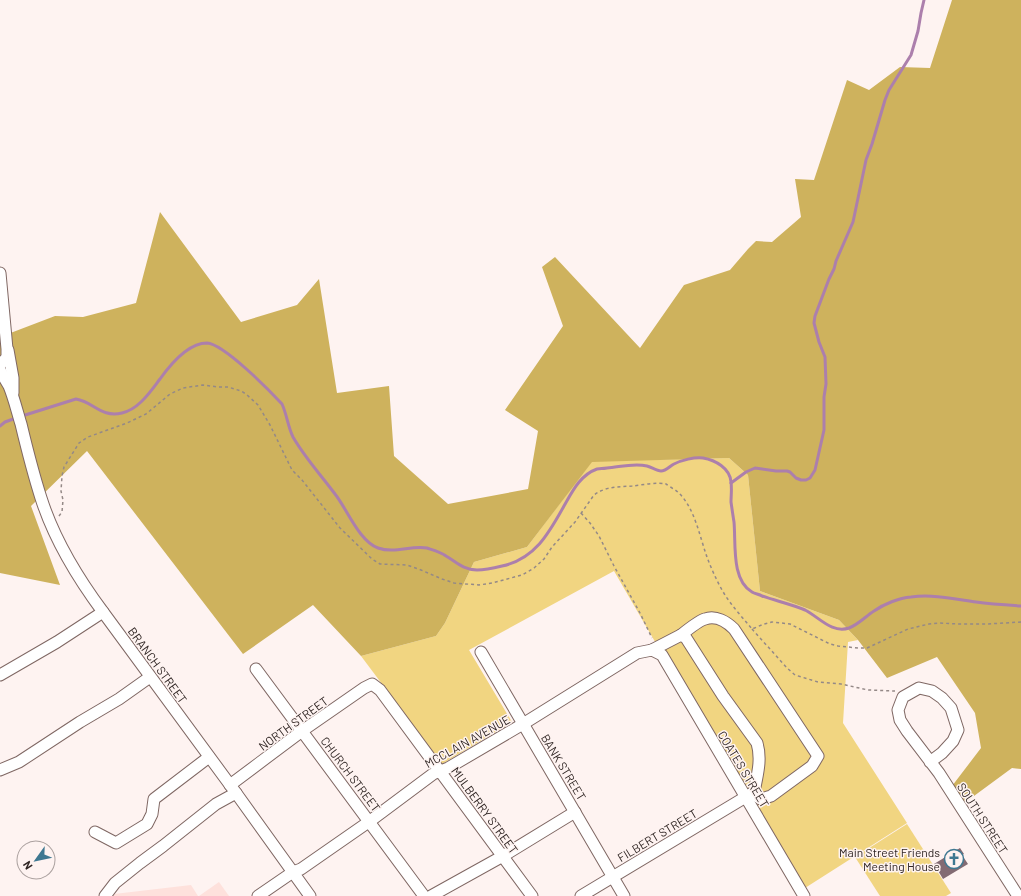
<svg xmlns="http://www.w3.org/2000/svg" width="1021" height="896" font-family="Barlow,sans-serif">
  <rect width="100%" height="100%" fill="#fef3f1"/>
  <g fill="#fee1dc">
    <polygon points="219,882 229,896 199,896"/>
    <polygon points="191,885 198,896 97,896"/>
  </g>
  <g fill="#f1d581">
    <polygon points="729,458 748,475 760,591 839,620 858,640 848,642 843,723 907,823 805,888 745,797 614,571 469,650 512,722 442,764 361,656 436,636 445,623 474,562 527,547 592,461"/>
    <polygon points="907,824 951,893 946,896 880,896 855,857"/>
  </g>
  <polygon fill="#ceb25d" points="952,0 1021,0 1021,769 1012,768 959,807 949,790 981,748 975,713 937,657 887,678 858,640 839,620 760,591 748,475 729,458 592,462 527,547 474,562 445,623 436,636 361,656 313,605 243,654 87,451 31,506 60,585 0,573 0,337 55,316 83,317 136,303 160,212 241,322 297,305 319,279 337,393 389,386 394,456 448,504 528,489 538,431 505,410 563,326 542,267 555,257 640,348 684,285 730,270 748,249 756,241 772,242 801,217 795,179 814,180 847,80 869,90 900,67 930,68"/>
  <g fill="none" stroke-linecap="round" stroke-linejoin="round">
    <g stroke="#ac7fac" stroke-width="3">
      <path d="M 22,416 L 76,399 C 94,402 101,418 122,413 C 139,409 150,392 160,379 C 170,365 188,343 207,343 C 224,344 270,391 282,404 C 287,415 288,427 293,437 C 305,458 321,475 335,494 C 347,509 359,541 378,548 C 395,554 411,545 427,548 C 433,550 441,552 446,556 C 458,563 462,569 477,570 C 486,570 494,568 502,566 C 535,559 549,533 564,506 C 572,492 580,475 597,469 C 602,468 601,469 607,468 C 620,467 633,463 647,466 C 651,467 657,471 661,471 C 666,471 670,466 674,464 C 682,460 694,457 703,458 C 715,460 730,468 731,482 C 732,489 731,496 731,502 C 732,509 733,516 734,522 C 736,543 731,580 752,592 C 755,594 759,594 762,596 C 776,601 791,604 805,610 C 819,617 832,634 849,628 C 859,624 866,616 874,611 C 884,604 899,598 911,597 C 933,594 955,599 976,602 C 991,604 1006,605 1021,606"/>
      <polyline points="0,426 5,422 16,418"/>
      <polyline points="731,483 746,472 755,468 776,471 787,471 790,472 796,478 801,480 806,480 810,478 815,470 824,430 824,397 826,384 825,357 819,342 814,323 815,316 829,279 834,269 836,261 853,222 866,160 872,144 885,100 889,90 911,55 918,31 921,13 924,0"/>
    </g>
  </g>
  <polygon fill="#836b73" points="960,848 964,854 962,855 968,864 943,879 934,864"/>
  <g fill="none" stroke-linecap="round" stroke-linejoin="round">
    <defs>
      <g id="minor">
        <polyline points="0,273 7,349 7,357 0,365"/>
        <polyline points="8,350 13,378 13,393"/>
        <path d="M 0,370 C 3,376 6,381 9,386 C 14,398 17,411 21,424 C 27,449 33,473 41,498 C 54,539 77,577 103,612 L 236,793 L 310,896"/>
        <path d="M 681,635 C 686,631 700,620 705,619 C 716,615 727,622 734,629 L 818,756 L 812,766 L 771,796 L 761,799 L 752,794"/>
        <polyline points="481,652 624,896"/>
        <polyline points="256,669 424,896"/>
        <polyline points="0,675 57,642 103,612"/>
        <polyline points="930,762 942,753 953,741 958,730 951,708 942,698 932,691 919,688 903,697 898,710 900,720 907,731 939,773 1018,896"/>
        <polyline points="0,770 19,762 80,722 119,699 150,677"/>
        <polyline points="230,785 302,731 364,688 372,684 380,690 532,896"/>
        <polyline points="95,832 116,843 147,824 152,814 154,799 209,757"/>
        <polyline points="105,896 115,883 140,863 163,846 216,804 236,793"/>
        <polyline points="258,896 293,872 301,869 370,821 433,774 448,768 523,724 637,653 652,650 662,655 804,896"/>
        <polyline points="431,896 503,856 575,812"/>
        <path d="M 581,896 L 754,792 C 757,776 762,760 757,743 L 723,696 L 686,638 L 681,635 L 652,650"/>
      </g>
    </defs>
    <use href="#minor" stroke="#7f6763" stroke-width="13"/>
    <g stroke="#948987" stroke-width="1.5" stroke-dasharray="3 3" stroke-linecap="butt">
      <polyline points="581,513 590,523 599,536 614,566 640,613 652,638"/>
      <path d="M 59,516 L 62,512 L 63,500 L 61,491 L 62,476 L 64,467 L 79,443 L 88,437 L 127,423 L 146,414 L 170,394 L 183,388 L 203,385 L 218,387 L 228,387 L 241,391 L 246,394 L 258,405 L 270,425 L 292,470 L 302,480 L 340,528 L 372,559 L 380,564 L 407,565 L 421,570 L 442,579 L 454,583 L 479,585 L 492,583 L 522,575 L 534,568 L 544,559 L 552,547 L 575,522 L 594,495 C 606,486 619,487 632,486 C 642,485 657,482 666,484 C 668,485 671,488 674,489 C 694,503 699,535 707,557 C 711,568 716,579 722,590 C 730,604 742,617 752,629 L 764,624 L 772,622 L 790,624 L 830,644 L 838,646 L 858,648 L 867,648 L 908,629 L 929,624 L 939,623 L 958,624 L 987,624 L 1021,622"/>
      <polyline points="752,629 787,668 795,675 818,682 841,684 868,690 895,691"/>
    </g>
    <use href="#minor" stroke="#fff" stroke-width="11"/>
  </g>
  <defs>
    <symbol id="church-ring" viewBox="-11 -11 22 22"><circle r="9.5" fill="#fef3f1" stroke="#3e7891" stroke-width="1.5"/><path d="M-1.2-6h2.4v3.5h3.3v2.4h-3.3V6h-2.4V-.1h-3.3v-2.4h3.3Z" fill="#3e7891"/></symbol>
  </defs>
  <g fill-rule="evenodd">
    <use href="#church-ring" x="943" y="848" width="22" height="22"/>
  </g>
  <g text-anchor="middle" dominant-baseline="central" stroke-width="3" stroke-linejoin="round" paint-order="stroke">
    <g font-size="12" fill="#2f2523" stroke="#fef3f1">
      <text transform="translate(158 665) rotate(54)">BRANCH STREET</text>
      <text transform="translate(293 723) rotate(-36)">NORTH STREET</text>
      <text transform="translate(467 741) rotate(-29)">MCCLAIN AVENUE</text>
      <text transform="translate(564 767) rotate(59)">BANK STREET</text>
      <text transform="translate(744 769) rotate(59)">COATES STREET</text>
      <text transform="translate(351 774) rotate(53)">CHURCH STREET</text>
      <text transform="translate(485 810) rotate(54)">MULBERRY STREET</text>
      <text transform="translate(983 818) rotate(57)">SOUTH STREET</text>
      <text transform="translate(657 835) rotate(-31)">FILBERT STREET</text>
    </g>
    <g font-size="12" fill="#2f2523" stroke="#fef3f1" text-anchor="end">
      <text x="940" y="852">Main Street Friends<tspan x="940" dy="14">Meeting House</tspan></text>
    </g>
  </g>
  <g transform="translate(36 860) rotate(237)"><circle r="19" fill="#fef3f1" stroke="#aba19f"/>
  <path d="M0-3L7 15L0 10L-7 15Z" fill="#3e7891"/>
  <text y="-6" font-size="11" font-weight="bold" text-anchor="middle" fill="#2f2523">N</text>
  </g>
</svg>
